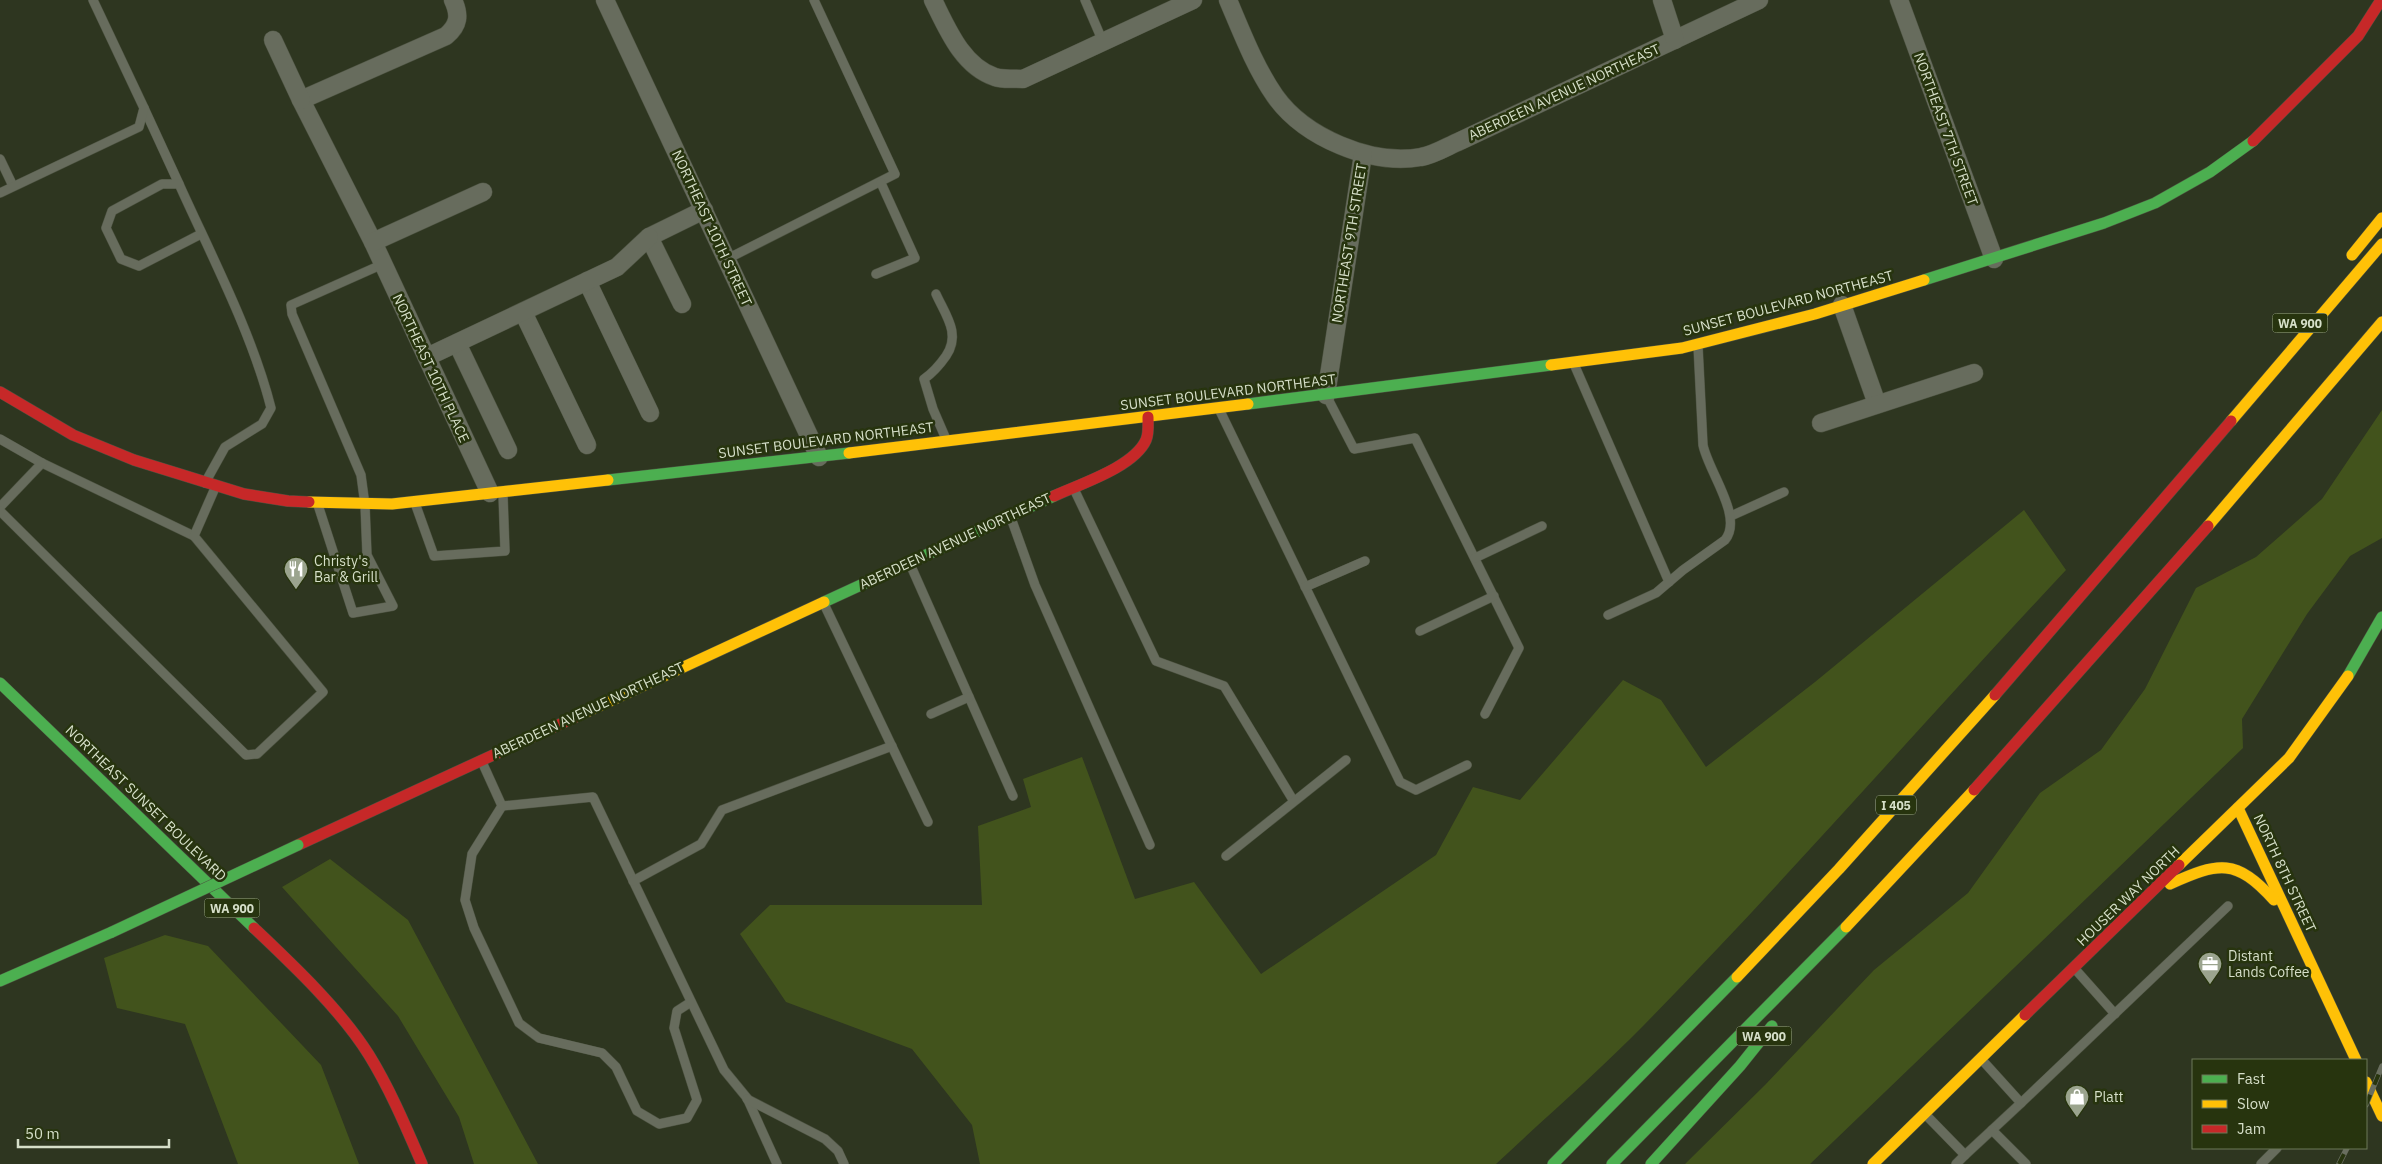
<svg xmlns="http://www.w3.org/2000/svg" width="2382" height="1164" font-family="'IBM Plex Sans',sans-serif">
  <rect width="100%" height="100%" fill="#2e3620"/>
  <g fill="#42531c">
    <polygon points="2382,410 2382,538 2350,556 2307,614 2242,719 2243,748 1810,1164 1685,1164 1765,1085 1874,970 1968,893 2040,793 2101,750 2145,689 2196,588 2256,557 2322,499"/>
    <path d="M 2024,510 L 2066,570 C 1924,721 1789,877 1644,1025 C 1597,1073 1545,1118 1496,1164 L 980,1164 L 972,1125 L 912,1049 L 786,1002 L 740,934 L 770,905 L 982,905 L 978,826 L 1031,807 L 1023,779 L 1082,757 L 1135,899 L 1194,882 L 1261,974 L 1436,855 L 1473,787 L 1520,800 L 1623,680 L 1661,700 L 1706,767 L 1815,682 Z"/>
    <polygon points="330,859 408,920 538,1164 474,1164 459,1117 398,1016 282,887"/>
    <polygon points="165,935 208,946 321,1065 359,1164 238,1164 185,1024 117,1008 104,958"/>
  </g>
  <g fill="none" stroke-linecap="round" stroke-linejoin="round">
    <defs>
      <g id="lane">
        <polyline points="1085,0 1103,42"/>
        <polyline points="144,108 179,184"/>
        <polyline points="0,159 13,186"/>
        <polyline points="0,193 139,127 144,108 93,0"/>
        <path d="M 201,234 L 139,266 L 121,259 L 106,228 L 112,211 L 162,184 L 179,184 C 211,255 252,333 271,408 L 262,424 L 225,447 L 205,483"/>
        <polyline points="727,259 895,174 814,0"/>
        <polyline points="876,274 915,258 881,183"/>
        <path d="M 936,294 C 946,316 961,334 946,356 C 939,366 934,372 924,379 L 933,409 L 946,439"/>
        <polyline points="1574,364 1669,582"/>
        <polyline points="1327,397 1354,449 1415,438 1519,648 1485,714"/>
        <polyline points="1220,411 1400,782 1416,790 1467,765"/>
        <polyline points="0,439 42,463 194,536"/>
        <polyline points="1074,489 1156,661 1224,686 1293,800"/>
        <polyline points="415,503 434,556 505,551 503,495"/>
        <polyline points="318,505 353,613 393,606 367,555 365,505 361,475 292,314 291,305 383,264"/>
        <polyline points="0,507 42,463"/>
        <polyline points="0,511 246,755 257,754 323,692 194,536 215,488"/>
        <polyline points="1731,516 1784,492"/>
        <polyline points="1011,518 1035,585 1150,845"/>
        <polyline points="1475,558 1542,526"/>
        <polyline points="910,564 1013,796"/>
        <polyline points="1305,587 1365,561"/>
        <polyline points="824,604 928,822"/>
        <path d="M 1608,615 L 1656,593 L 1683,570 L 1725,540 C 1744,517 1708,471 1703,445 L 1698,346"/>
        <polyline points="1420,631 1494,596"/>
        <polyline points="931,714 969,697"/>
        <polyline points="482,762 502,806 472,854 465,900 474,928 519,1023 539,1038 602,1053 616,1067 637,1111 659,1124 687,1118 697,1100 674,1028 677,1011 691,1002"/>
        <polyline points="502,806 593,797 724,1070 747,1098 777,1164"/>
        <polyline points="1226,856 1346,760"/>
        <polyline points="633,881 701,844 722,810 892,746"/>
        <polyline points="2075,969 2115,1014"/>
        <polyline points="1983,1061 2021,1103 1992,1130 2026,1164"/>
        <polyline points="747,1099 825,1139 838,1151 844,1164"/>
        <polyline points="2021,1103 2228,906"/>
        <polyline points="1925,1114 1965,1155 1992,1130"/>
        <polyline points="1956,1164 1965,1155"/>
        <polyline points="2261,1164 2277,1148"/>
      </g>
      <g id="street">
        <path d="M 453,0 C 460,15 459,25 446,36 L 301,100 L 373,242 L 490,493"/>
        <polyline points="605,0 819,457"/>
        <path d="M 933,0 C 947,28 962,66 995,77 C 1003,80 1014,78 1023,79 L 1193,0"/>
        <path d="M 1228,0 C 1242,33 1255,67 1275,96 C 1304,137 1371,166 1421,157 C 1434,155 1448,146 1460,141 L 1759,0"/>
        <polyline points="1662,0 1675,40"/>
        <polyline points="1899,0 1994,259"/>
        <polyline points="273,40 301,100"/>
        <polyline points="373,242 483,192"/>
        <polyline points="587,281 650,413"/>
        <polyline points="682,304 649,237 704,210"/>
        <polyline points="1842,305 1877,404"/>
        <polyline points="523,312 587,445"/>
        <polyline points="457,343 508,450"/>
        <polyline points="427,357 617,267 649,237"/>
        <polyline points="1326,395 1363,154"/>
        <polyline points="1821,423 1974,373"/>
      </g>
      <g id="fast">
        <polyline points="1924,280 2104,223 2155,203 2210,172 2253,141"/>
        <polyline points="1248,404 1551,365"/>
        <polyline points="608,480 849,453"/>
        <polyline points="824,602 1054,496"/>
        <polyline points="2348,676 2382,617"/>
        <polyline points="0,683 254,928"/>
        <polyline points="0,981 112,932"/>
        <polyline points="1553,1164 1737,977"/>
        <polyline points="1612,1164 1846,927"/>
        <polyline points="1651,1164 1740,1066 1772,1026"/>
      </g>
      <g id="slow">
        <polyline points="2352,255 2382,218"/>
        <polyline points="1551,365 1682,348 1815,314 1924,280"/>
        <polyline points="2231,421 2382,244"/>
        <polyline points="849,453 1248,404"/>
        <polyline points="309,502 392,504 608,480"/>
        <polyline points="2208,526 2382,322"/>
        <polyline points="580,715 824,602"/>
        <polyline points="2238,808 2356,1060"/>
        <polyline points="2179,865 2289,758 2348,676"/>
        <path d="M 2170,884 C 2219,862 2236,858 2274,900"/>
        <polyline points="1846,927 1974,790"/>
        <polyline points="1737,977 1839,869 1995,695"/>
        <polyline points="2366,1082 2382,1116"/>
        <polyline points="1873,1164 2025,1015"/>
      </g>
      <g id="jam">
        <polyline points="2253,141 2358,36 2381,0"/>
        <polyline points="0,392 73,435 134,460 244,494 288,501 309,502"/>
        <path d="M 1054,496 C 1080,484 1134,467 1146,440 C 1149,433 1148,425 1148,417"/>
        <polyline points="1995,695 2231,421"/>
        <polyline points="1974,790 2208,526"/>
        <polyline points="298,845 580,715"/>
        <path d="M 254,928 C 292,964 341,1010 369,1055 C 390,1089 406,1127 422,1164"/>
        <polyline points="2025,1015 2179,865"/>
      </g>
    </defs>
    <use href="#lane" stroke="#4c5240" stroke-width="10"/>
    <use href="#street" stroke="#4c5240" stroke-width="19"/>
    <use href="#fast" stroke="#4c5240" stroke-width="12"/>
    <use href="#slow" stroke="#4c5240" stroke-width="12"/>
    <use href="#jam" stroke="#4c5240" stroke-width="12"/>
    <use href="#lane" stroke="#676c5d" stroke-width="9"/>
    <use href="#street" stroke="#676c5d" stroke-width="18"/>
    <use href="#fast" stroke="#4caf50" stroke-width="11"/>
    <use href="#slow" stroke="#ffc107" stroke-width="11"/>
    <use href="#jam" stroke="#c62828" stroke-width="11"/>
    <defs>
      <g id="rail">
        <polyline points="2366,1105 2382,1066"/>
        <polyline points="2339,1164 2347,1148"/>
      </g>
    </defs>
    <use href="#rail" stroke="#696e5f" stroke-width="5.5"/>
    <use href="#rail" stroke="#27340e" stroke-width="4" stroke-dasharray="11" stroke-linecap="butt"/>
    <defs>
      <polyline id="fast-bridge" points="112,932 298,845"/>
    </defs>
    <use href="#fast-bridge" stroke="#4c5240" stroke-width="12" stroke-linecap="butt"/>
    <use href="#fast-bridge" stroke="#4caf50" stroke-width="11"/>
  </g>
  <defs>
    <symbol id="restaurant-pin" viewBox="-11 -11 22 30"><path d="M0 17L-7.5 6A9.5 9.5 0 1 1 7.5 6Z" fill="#9ba48e" stroke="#27340e"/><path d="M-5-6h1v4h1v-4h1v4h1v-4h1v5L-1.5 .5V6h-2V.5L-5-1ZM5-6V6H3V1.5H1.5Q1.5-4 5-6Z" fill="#fff"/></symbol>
    <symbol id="office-pin" viewBox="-11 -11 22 30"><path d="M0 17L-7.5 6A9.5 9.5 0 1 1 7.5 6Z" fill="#9ba48e" stroke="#27340e"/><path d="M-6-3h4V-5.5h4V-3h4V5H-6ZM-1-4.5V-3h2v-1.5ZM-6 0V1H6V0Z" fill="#fff"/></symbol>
    <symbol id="shop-pin" viewBox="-11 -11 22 30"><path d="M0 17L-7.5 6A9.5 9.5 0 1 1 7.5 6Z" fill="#9ba48e" stroke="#27340e"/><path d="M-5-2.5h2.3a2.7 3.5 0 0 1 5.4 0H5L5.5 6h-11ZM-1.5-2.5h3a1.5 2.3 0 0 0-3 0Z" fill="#fff"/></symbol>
  </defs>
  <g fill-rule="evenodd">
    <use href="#restaurant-pin" x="282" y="555" width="28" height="38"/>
    <use href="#office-pin" x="2196" y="950" width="28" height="38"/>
    <use href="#shop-pin" x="2063" y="1083" width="28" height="38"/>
  </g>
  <g text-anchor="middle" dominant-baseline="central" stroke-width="5" stroke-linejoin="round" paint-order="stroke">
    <g fill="#27340e" stroke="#a2ac91" stroke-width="1">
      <rect x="2272.5" y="313.5" width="55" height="19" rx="4"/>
      <rect x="1876" y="795.5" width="40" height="19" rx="4"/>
      <rect x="204.5" y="898.5" width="55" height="19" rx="4"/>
      <rect x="1736.5" y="1026.5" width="55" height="19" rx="4"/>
    </g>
    <g font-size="12" font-weight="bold" fill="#d6dfc9">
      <text x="2300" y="323">WA 900</text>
      <text x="1896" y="805">I 405</text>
      <text x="232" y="908">WA 900</text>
      <text x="1764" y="1036">WA 900</text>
    </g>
    <g font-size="14" fill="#d6dfc9" stroke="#27340e">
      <text transform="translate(1564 92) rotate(-25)">ABERDEEN AVENUE NORTHEAST</text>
      <text transform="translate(1946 129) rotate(70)">NORTHEAST 7TH STREET</text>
      <text transform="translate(712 228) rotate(65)">NORTHEAST 10TH STREET</text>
      <text transform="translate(1349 243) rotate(-81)">NORTHEAST 9TH STREET</text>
      <text transform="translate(1788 303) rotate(-15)">SUNSET BOULEVARD NORTHEAST</text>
      <text transform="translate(431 368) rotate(65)">NORTHEAST 10TH PLACE</text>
      <text transform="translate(1228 392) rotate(-7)">SUNSET BOULEVARD NORTHEAST</text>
      <text transform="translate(826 440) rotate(-7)">SUNSET BOULEVARD NORTHEAST</text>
      <text transform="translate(955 541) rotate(-25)">ABERDEEN AVENUE NORTHEAST</text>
      <text transform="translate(588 710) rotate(-25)">ABERDEEN AVENUE NORTHEAST</text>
      <text transform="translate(146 803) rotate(44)">NORTHEAST SUNSET BOULEVARD</text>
      <text transform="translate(2285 873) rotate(65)">NORTH 8TH STREET</text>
      <text transform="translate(2128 896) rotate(-44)">HOUSER WAY NORTH</text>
    </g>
    <g font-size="14" fill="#d6dfc9" stroke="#27340e" text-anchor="start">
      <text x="314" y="561">Christy's<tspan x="314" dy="16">Bar &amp; Grill</tspan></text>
      <text x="2228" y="956">Distant<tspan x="2228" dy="16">Lands Coffee</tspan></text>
      <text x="2094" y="1097">Platt</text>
    </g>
  </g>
  <rect x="2192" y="1059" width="175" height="90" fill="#27340e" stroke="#6d7859"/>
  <rect x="2202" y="1075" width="25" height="8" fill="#4caf50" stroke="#6d7859"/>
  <text x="2237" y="1084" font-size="15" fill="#d6dfc9">Fast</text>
  <rect x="2202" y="1100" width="25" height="8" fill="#ffc107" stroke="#6d7859"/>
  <text x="2237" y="1109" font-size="15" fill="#d6dfc9">Slow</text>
  <rect x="2202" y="1125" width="25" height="8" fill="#c62828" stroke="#6d7859"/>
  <text x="2237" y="1134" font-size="15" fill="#d6dfc9">Jam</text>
  <path d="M18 1139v8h151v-8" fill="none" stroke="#d6dfc9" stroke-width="2.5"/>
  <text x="25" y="1139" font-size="15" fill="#d6dfc9" stroke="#27340e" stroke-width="4" paint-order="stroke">50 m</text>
</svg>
